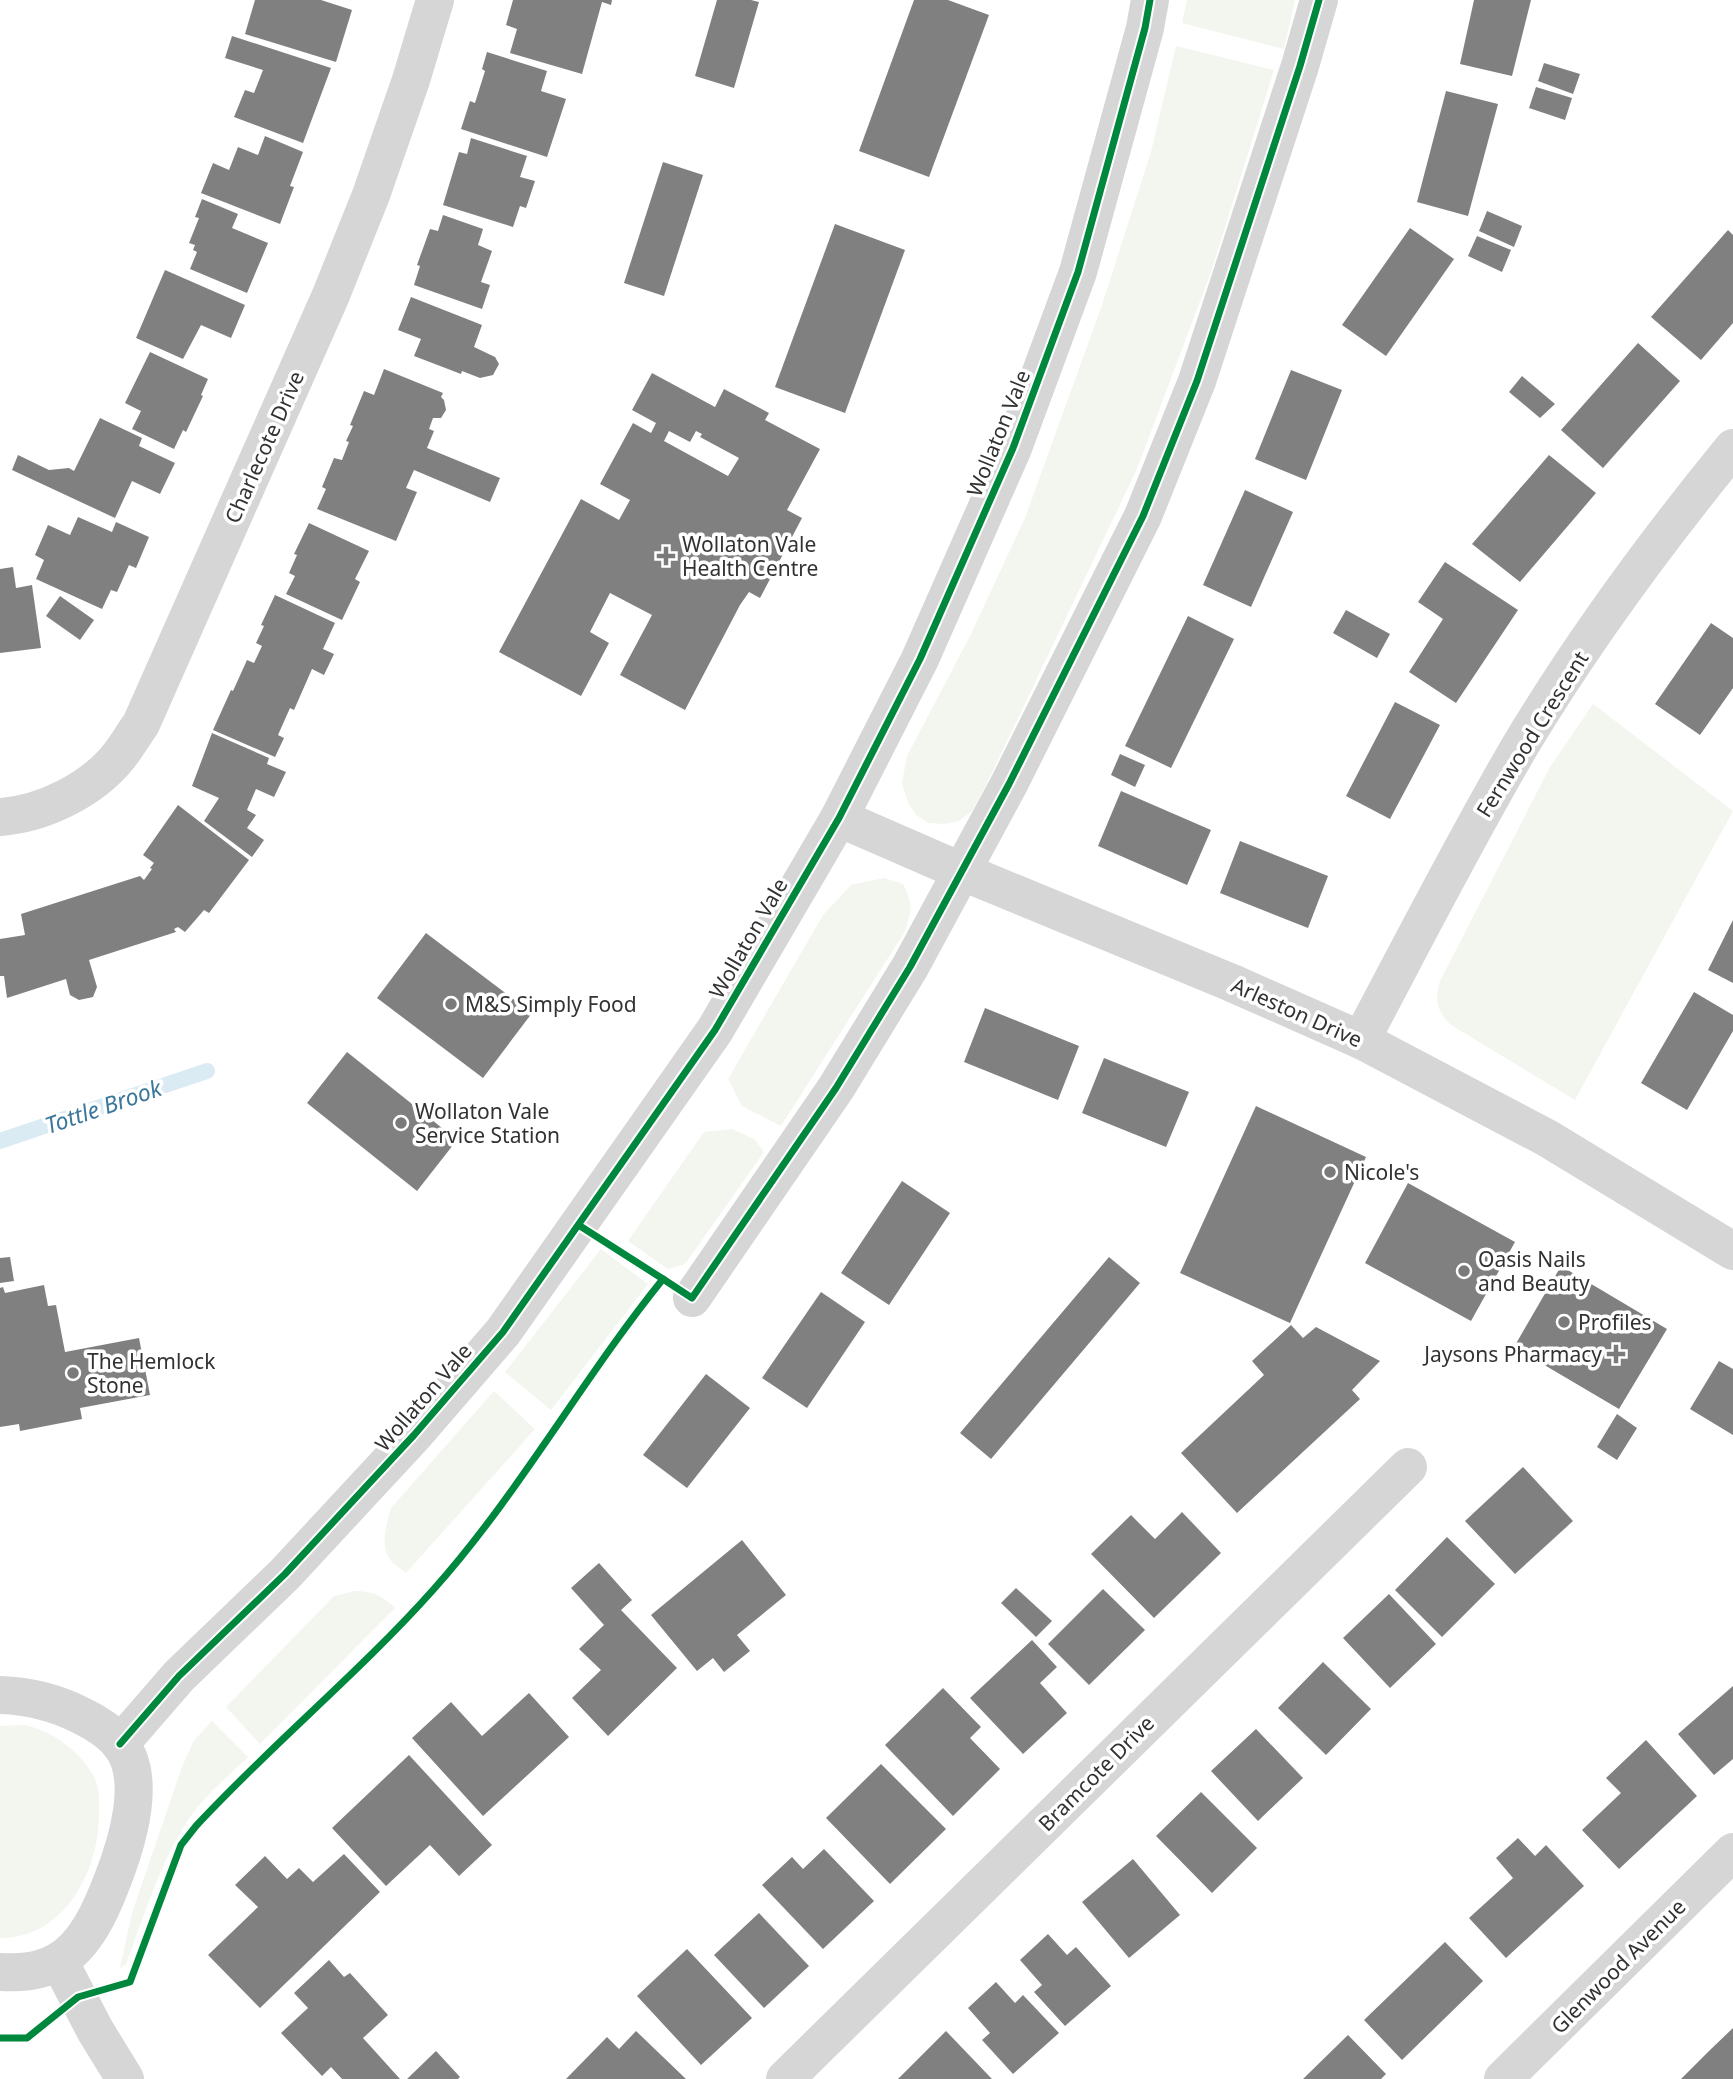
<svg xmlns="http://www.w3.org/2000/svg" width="1733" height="2079" font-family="'Noto Sans',sans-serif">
  <rect width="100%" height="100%" fill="#fff"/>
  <g fill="#f3f6ee">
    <polygon points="1187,0 1295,0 1284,49 1182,23"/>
    <polygon points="1176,46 1274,70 1211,272 1137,469 986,785 972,811 959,821 944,824 928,823 916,815 908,803 902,783 907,756 970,636 1025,518 1102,305 1151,152"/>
    <path d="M 1593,704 L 1733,811 L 1575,1100 L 1451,1025 C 1437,1011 1434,1000 1440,981 L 1550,767 Z"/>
    <path d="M 884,878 L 903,884 C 914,907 912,910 904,933 L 781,1126 L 742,1106 L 728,1079 L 823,915 L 851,885 Z"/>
    <polygon points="732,1129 754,1139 764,1152 685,1264 668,1269 628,1241 704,1132"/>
    <polygon points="601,1249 648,1284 551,1410 505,1372"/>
    <path d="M 494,1391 L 535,1429 L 406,1573 C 401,1569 392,1563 389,1558 C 380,1544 387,1522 391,1508 Z"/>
    <path d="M 355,1591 C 372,1591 383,1596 395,1608 L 260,1744 L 226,1707 L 334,1596 Z"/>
    <path d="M 212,1721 L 248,1757 C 227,1777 204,1796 188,1820 C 160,1863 144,1916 126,1964 L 120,1968 L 132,1913 L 182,1767 L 193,1742 Z"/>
    <path d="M 25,1725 C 53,1732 78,1749 93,1775 C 100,1787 99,1803 99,1817 C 98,1873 63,1939 0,1938 L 0,1726 Z"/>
  </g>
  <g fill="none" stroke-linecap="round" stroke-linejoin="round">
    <polyline stroke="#dbebf4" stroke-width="16" points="0,1141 207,1071"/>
  </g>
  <g fill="#808080" fill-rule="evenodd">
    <polygon points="255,0 321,0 352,10 336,62 245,34"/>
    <polygon points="513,0 612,0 611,5 602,2 582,74 510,53 517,29 506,25"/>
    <polygon points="717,0 751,0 759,2 734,88 695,76"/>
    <polygon points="914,0 948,0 989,15 929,177 859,151"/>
    <polygon points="1474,0 1531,0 1512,76 1460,64"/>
    <polygon points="232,36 331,68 303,143 234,117 245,90 254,93 263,70 225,58"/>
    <polygon points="487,52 547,71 541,91 566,99 547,157 461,129 470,101 475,103 485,71 482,69"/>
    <polygon points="1544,63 1580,74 1573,94 1538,81"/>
    <polygon points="1536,87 1572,98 1565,120 1529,108"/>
    <polygon points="1446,91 1498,104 1468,216 1417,202"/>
    <polygon points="265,136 303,152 290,186 294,187 280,224 201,193 213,163 229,170 238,147 258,155"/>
    <polygon points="471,138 527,156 520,177 535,181 526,208 520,206 513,227 443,205 459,152 467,154"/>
    <polygon points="663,162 703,175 664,296 624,283"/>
    <polygon points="202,199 238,214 232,228 268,243 247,293 190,269 197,252 193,250 195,245 189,243 199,218 195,217"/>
    <polygon points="1487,211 1522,226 1514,247 1479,231"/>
    <polygon points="443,215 483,229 478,245 492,251 481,282 490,285 482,309 414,285 420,266 417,265 430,229 438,231"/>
    <polygon points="835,224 905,250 845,413 775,387"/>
    <polygon points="1410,228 1454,259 1386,356 1342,325"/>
    <polygon points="1728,230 1733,235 1733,323 1701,360 1651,317"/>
    <polygon points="1477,236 1511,250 1502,272 1468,256"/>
    <polygon points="165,270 245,305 231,338 201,325 183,359 136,338"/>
    <polygon points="411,297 482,325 474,347 495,357 499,364 493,375 480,378 462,371 461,374 414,356 421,339 398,330"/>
    <polygon points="1638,343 1680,381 1603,468 1561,430"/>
    <polygon points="150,352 208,379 201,395 203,396 186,432 183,430 174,449 132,429 141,411 125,403"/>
    <polygon points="384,369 443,393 441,397 444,400 446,410 441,418 433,418 429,429 434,431 427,448 500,478 490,502 414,470 406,488 417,492 396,541 317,509 326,489 322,487 334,458 342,460 349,442 346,441 353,426 350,425 364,391 374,395"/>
    <polygon points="1291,370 1342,390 1306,480 1255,459"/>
    <path d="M 652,373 L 715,407 L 724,389 L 769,413 L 765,420 L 820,449 L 787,510 L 802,518 L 760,598 L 749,592 L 740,605 L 685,710 L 620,675 L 652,615 L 610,593 L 590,632 L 609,643 L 581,696 L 499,652 L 581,499 L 619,520 L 630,500 L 600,484 L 633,423 L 651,433 L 656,423 L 632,410 ZM 669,431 L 690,442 L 696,431 L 702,434 L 700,437 L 739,458 L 728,476 L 664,441 Z"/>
    <polygon points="1522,376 1555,404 1540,418 1509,392"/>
    <polygon points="100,418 142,438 139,446 175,463 160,494 132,481 115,518 12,470 18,455 49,470 69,468 74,471"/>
    <polygon points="1549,455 1596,493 1520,582 1472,544"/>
    <polygon points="1245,490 1293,512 1251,607 1203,585"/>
    <polygon points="78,517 112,532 116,522 149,537 136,568 129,565 117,592 111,590 102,609 36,579 44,560 35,555 48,525 70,535"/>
    <polygon points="309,523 369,551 355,579 360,582 342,620 286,594 295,576 289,573 297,555 294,554"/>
    <polygon points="1445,562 1518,610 1456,703 1409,672 1443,619 1418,602"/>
    <polygon points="13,567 16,588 32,585 41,648 0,653 0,569"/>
    <polygon points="275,595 335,623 323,649 334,654 324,675 312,669 294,710 290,708 278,735 284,738 275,757 213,730 231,690 233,691 247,660 254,663 262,646 256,643 264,626 261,625"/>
    <polygon points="60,596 94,620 80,640 46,616"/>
    <polygon points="1346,610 1390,634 1377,658 1333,633"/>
    <polygon points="1188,616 1234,639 1171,768 1125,746"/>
    <polygon points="1711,623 1733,638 1733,688 1700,735 1655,704"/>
    <polygon points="1395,702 1440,725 1390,819 1346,796"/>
    <polygon points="212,733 269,758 267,764 286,772 274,797 256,789 247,810 256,815 247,828 264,840 252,857 204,821 219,798 192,786"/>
    <polygon points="1120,754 1145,765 1135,787 1111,775"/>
    <polygon points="1121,791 1211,830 1187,885 1098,846"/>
    <polygon points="178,805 249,860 209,913 204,910 185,932 178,927 174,929 176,932 89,960 97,987 93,997 79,1000 70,995 66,979 7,998 4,976 0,976 0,939 25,935 21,914 140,876 144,880 152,869 150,868 154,863 143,855"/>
    <polygon points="1240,841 1328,876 1308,928 1220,893"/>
    <polygon points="1733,920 1733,983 1708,970"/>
    <polygon points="426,933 532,1013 483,1078 377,998"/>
    <polygon points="1694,992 1733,1015 1733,1031 1687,1110 1641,1083"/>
    <polygon points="985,1008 1079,1046 1058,1100 964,1062"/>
    <polygon points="347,1052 457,1140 417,1191 307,1103"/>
    <polygon points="1104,1058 1189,1092 1166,1147 1082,1113"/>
    <polygon points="1256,1106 1366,1157 1290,1323 1180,1273"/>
    <polygon points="902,1181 950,1213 889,1305 841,1273"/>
    <polygon points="1408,1183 1515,1242 1471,1321 1365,1263"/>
    <polygon points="10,1257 14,1281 0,1283 0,1258"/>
    <polygon points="1109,1257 1140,1283 991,1459 960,1433"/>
    <polygon points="1561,1266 1667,1329 1619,1409 1514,1347"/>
    <polygon points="44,1285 48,1306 56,1305 65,1352 139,1338 150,1395 80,1408 82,1419 20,1431 19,1424 0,1427 0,1288 3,1287 5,1293"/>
    <polygon points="821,1292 865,1322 807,1408 762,1378"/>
    <polygon points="1291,1325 1303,1338 1316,1327 1380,1361 1352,1390 1360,1399 1237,1513 1181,1453 1264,1375 1252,1361"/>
    <polygon points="1719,1361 1733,1369 1733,1435 1690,1409"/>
    <polygon points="706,1374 750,1408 687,1488 643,1455"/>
    <polygon points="1617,1414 1637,1428 1617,1460 1597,1447"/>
    <polygon points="1523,1467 1573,1521 1515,1574 1465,1521"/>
    <polygon points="1182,1512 1221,1553 1154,1618 1091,1554 1131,1515 1155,1539"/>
    <polygon points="1447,1537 1495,1584 1442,1637 1395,1590"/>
    <polygon points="742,1540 786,1595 737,1635 750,1651 724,1672 713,1658 697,1671 651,1615"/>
    <polygon points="599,1563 632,1600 621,1610 677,1668 608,1736 572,1698 601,1670 579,1649 604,1625 571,1588"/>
    <polygon points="1016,1588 1052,1621 1036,1637 1001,1603"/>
    <polygon points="1103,1589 1145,1630 1089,1685 1048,1644"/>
    <polygon points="1389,1594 1436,1644 1390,1688 1343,1638"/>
    <polygon points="1032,1640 1057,1667 1040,1683 1067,1713 1023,1754 970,1698"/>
    <polygon points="1323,1662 1371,1709 1326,1755 1278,1708"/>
    <polygon points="1733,1686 1733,1759 1714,1775 1678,1734"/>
    <polygon points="943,1688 981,1727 970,1738 1000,1769 953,1816 885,1745"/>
    <polygon points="529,1693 569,1737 483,1816 412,1738 451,1702 482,1736"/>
    <polygon points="1256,1729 1303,1778 1258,1821 1211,1771"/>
    <polygon points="1646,1740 1697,1796 1619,1869 1582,1830 1621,1793 1606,1778"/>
    <polygon points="409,1755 492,1845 459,1876 430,1845 386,1886 332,1828"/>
    <polygon points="881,1764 946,1829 890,1884 826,1818"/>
    <polygon points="1201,1792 1257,1848 1212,1893 1156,1836"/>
    <polygon points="1518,1838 1535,1856 1546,1845 1584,1886 1506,1958 1469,1918 1513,1878 1496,1858"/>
    <polygon points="824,1849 874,1901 823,1949 762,1885 792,1857 803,1869"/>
    <polygon points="344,1854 380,1892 260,2008 208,1955 258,1907 235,1885 265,1856 287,1879 299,1868 313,1882"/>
    <polygon points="1133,1859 1180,1915 1129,1958 1082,1902"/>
    <polygon points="759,1913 809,1966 764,2008 714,1955"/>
    <polygon points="1048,1934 1067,1955 1076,1947 1111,1986 1065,2026 1034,1992 1042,1985 1020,1960"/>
    <polygon points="1445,1942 1483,1981 1402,2060 1364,2020"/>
    <polygon points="687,1949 752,2018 701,2065 637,1996"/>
    <polygon points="329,1960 344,1977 350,1973 388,2015 363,2038 400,2079 342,2079 331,2067 322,2076 281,2033 308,2008 294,1993"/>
    <polygon points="996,1982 1015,2003 1023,1995 1059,2033 1013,2074 982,2040 990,2033 968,2008"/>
    <polygon points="1733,2028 1733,2079 1681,2079 1709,2051"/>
    <polygon points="636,2031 686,2079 566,2079 607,2037 619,2049"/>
    <polygon points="946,2031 992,2079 898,2079"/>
    <polygon points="1348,2035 1386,2074 1381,2079 1303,2079"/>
    <polygon points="436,2051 460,2077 458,2079 407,2079"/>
  </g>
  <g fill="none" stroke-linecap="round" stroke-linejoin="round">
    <g stroke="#d6d6d6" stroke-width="38">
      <path d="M 0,817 C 43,814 92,790 119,756 C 127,746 133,735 141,724 L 331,295 L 371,195 L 411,80 L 435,0"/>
      <polyline points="839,818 963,872 1232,983 1361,1040 1547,1138 1733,1251"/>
      <path d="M 1361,1040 C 1413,942 1464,842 1520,746 C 1583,641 1656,542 1733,448"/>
      <polyline points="692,1298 836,1088 910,967 1009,784 1143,516 1197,381 1300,66 1319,0"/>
      <path d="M 0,1695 C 30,1696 55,1702 82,1716 C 95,1722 112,1733 121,1745 C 147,1779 127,1843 113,1879 C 102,1908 86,1946 57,1962 C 39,1972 20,1973 0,1972"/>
      <polyline points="120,1744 179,1676 285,1574 414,1435 503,1332 715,1030 839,818 920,659 1013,448 1078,272 1145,28 1150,0"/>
      <polyline points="59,1961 95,2030 125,2079"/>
      <polyline points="785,2079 1408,1467"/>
      <polyline points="1503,2079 1733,1852"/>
    </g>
    <defs>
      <g id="cycleway">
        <polyline points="580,1226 663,1279"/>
        <polyline points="120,1744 179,1676 285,1574 414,1435 503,1332 715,1030 839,818 920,659 1013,448 1078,272 1145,28 1150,0"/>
        <path d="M 0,2038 L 27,2038 L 78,1997 L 130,1982 L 181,1845 L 196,1826 C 272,1744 359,1673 433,1590 C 519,1494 582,1379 663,1279 L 692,1298 L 836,1088 L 910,967 L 1009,784 L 1143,516 L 1197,381 L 1300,66 L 1319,0"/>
      </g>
    </defs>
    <use href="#cycleway" stroke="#fff" stroke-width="11"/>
    <use href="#cycleway" stroke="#00873e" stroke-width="7"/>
  </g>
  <g fill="#7a7a7a" stroke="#fff" stroke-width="2.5">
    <path d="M662.5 545.5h7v7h7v7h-7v7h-7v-7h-7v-7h7z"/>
    <circle cx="451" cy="1004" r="7"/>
    <circle cx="401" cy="1123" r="7"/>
    <circle cx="1330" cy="1172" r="7"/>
    <circle cx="1464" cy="1271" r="7"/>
    <circle cx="1564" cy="1322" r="7"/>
    <path d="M1612.5 1343.5h7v7h7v7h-7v7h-7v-7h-7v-7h7z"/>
    <circle cx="73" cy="1373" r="7"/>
  </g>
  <g text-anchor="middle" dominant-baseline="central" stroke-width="7" stroke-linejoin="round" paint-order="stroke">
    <g font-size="21" fill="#323232" stroke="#fff">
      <text transform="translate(998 433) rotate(-68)">Wollaton Vale</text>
      <text transform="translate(264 447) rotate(-66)">Charlecote Drive</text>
      <text transform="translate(1532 734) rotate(-58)">Fernwood Crescent</text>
      <text transform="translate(748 938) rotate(-60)">Wollaton Vale</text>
      <text transform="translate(1297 1012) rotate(24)">Arleston Drive</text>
      <text transform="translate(423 1397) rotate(-49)">Wollaton Vale</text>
      <text transform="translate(1096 1773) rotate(-45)">Bramcote Drive</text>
      <text transform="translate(1618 1966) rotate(-45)">Glenwood Avenue</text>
    </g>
    <g font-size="21" fill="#323232" stroke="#fff" text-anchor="start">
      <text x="682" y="544">Wollaton Vale<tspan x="682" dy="24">Health Centre</tspan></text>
      <text x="465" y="1004">M&amp;S Simply Food</text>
      <text x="415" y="1111">Wollaton Vale<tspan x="415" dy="24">Service Station</tspan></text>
      <text x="1344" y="1172">Nicole's</text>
      <text x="1478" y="1259">Oasis Nails<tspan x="1478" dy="24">and Beauty</tspan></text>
      <text x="1578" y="1322">Profiles</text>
      <text x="1602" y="1354" text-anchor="end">Jaysons Pharmacy</text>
      <text x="87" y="1361">The Hemlock<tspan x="87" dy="24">Stone</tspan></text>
    </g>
    <g font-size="23" font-style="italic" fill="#3a779a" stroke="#fff">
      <text transform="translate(103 1106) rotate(-19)">Tottle Brook</text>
    </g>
  </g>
</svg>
